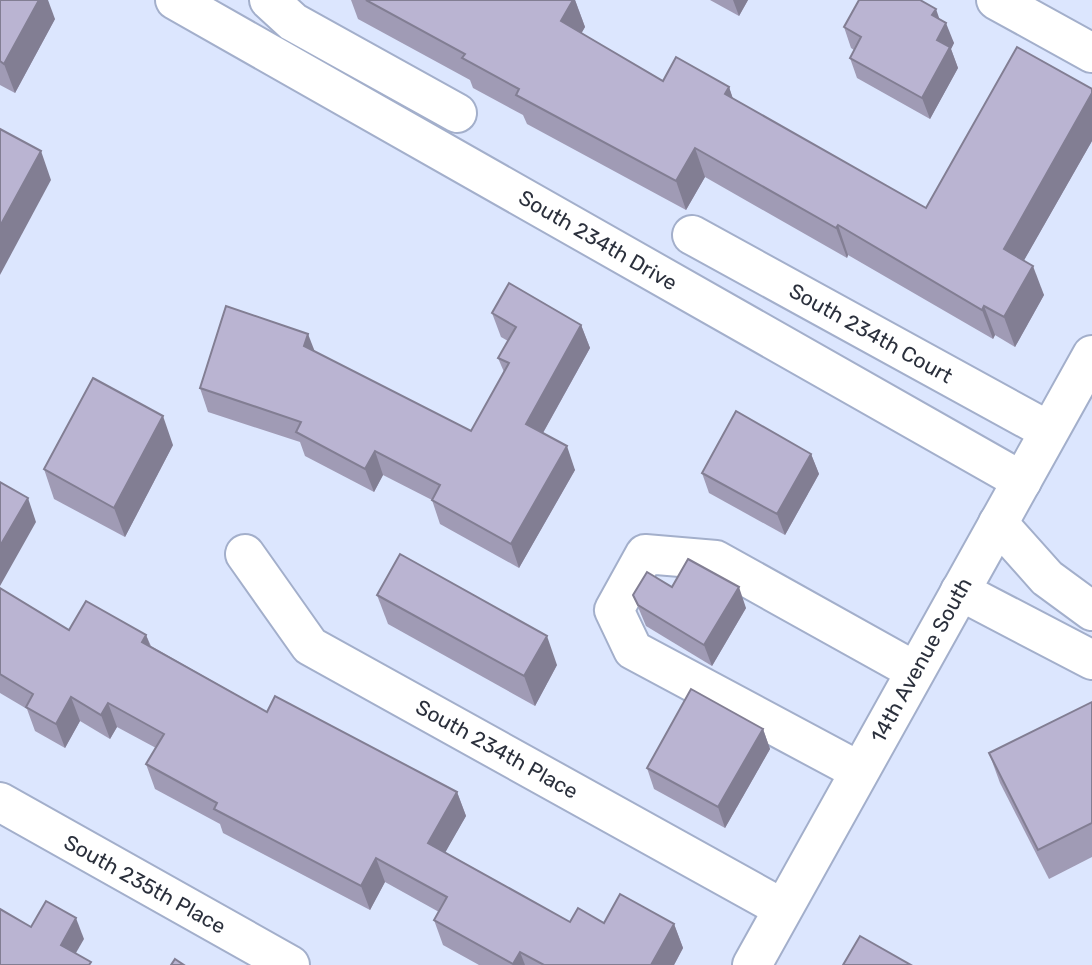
<svg xmlns="http://www.w3.org/2000/svg" width="1092" height="965" font-family="Rubik,sans-serif">
  <rect width="100%" height="100%" fill="#dce6fe"/>
  <g fill="none" stroke-linecap="round" stroke-linejoin="round">
    <defs>
      <g id="minor">
        <polyline points="175,0 1022,481"/>
        <polyline points="269,0 293,22 457,113"/>
        <polyline points="996,0 1092,53"/>
        <polyline points="692,235 1049,431"/>
        <polyline points="998,523 1047,578 1092,611"/>
        <polyline points="245,554 310,646 782,908"/>
        <polyline points="960,591 1092,660"/>
        <polyline points="859,771 633,650 614,610 645,554 716,560 915,671"/>
        <polyline points="0,802 290,965"/>
        <polyline points="752,965 1092,355"/>
      </g>
    </defs>
    <use href="#minor" stroke="#a3afcb" stroke-width="42"/>
    <use href="#minor" stroke="#fff" stroke-width="38"/>
  </g>
  <g fill="#a09bb5">
    <polygon points="0,0 55,19 15,93 0,85"/>
    <polygon points="351,0 575,0 585,27 581,33 663,81 729,87 733,99 926,208 1092,141 1024,260 1044,295 1015,347 995,335 993,339 848,255 847,258 705,177 686,210 527,124 523,115 473,88 470,80 358,19"/>
    <polygon points="710,0 748,0 739,16"/>
    <polygon points="939,19 954,43 951,49 958,68 930,119 857,78 850,58 854,50 851,48 844,27"/>
    <polygon points="492,313 581,325 590,348 543,433 575,470 519,568 440,524 432,500 383,475 374,492 305,456 300,442 208,412 200,388 471,431 504,372 498,358 508,341 501,337"/>
    <polygon points="173,445 125,537 54,499 44,469"/>
    <polygon points="811,454 819,474 785,535 709,493 702,473"/>
    <polygon points="672,587 746,608 712,666 646,626 633,595"/>
    <polygon points="0,588 69,630 146,635 151,646 267,712 457,792 466,816 445,852 570,922 674,924 683,948 674,965 479,965 443,945 434,920 439,912 385,882 370,910 223,833 220,824 155,789 146,764 156,748 117,727 110,739 80,721 65,748 35,731 27,709 0,693"/>
    <polygon points="377,595 557,665 535,706 388,624"/>
    <polygon points="1092,702 1092,857 1049,879 1000,783 989,753"/>
    <polygon points="763,729 770,749 725,828 654,789 647,768"/>
  </g>
  <g fill="#827e93">
    <polygon points="39,0 48,0 55,19 15,93 4,64"/>
    <polygon points="573,0 575,0 585,27 572,50 561,21"/>
    <polygon points="733,0 748,0 739,16"/>
    <polygon points="936,9 943,29 946,23 954,43 951,49 958,68 930,119 922,98 937,40 932,15"/>
    <polygon points="729,87 739,117 725,94"/>
    <polygon points="1092,93 1092,141 1014,278 1004,249"/>
    <polygon points="695,148 705,177 686,210 676,181"/>
    <polygon points="41,151 51,180 0,275 0,226"/>
    <polygon points="838,225 848,255 847,258 836,228"/>
    <polygon points="1033,266 1044,295 1015,347 1004,317"/>
    <polygon points="984,306 995,335 993,339 982,310"/>
    <polygon points="581,325 590,348 535,447 526,424"/>
    <polygon points="308,334 317,357 304,346"/>
    <polygon points="163,416 173,445 125,537 114,508"/>
    <polygon points="567,446 575,470 519,568 511,544"/>
    <polygon points="375,451 383,475 374,492 365,469"/>
    <polygon points="811,454 819,474 785,535 777,514"/>
    <polygon points="28,498 36,522 0,586 0,546"/>
    <polygon points="739,587 746,608 712,666 704,645"/>
    <polygon points="146,635 155,659 142,642"/>
    <polygon points="547,636 557,665 535,706 524,676"/>
    <polygon points="71,697 80,721 65,748 56,724"/>
    <polygon points="108,703 117,727 110,739 101,715"/>
    <polygon points="763,729 770,749 725,828 718,807"/>
    <polygon points="457,792 466,816 437,867 428,843"/>
    <polygon points="376,858 385,882 370,910 361,886"/>
    <polygon points="76,918 84,939 69,965 61,945"/>
    <polygon points="674,924 683,948 674,965 651,965"/>
    <polygon points="520,952 525,965 513,965 513,964"/>
  </g>
  <g fill="#bab4d2" stroke="#827e93" stroke-width="2">
    <polygon points="0,0 39,0 4,64 0,61"/>
    <polygon points="366,0 573,0 561,21 588,37 663,81 676,57 729,87 725,94 926,208 1017,47 1092,89 1092,93 1004,249 1033,266 1004,317 984,306 982,310 838,225 836,228 695,148 676,181 516,95 519,89 462,58 465,54"/>
    <polygon points="859,0 920,0 936,9 932,15 946,23 937,40 950,47 922,98 850,58 861,37 844,27"/>
    <polygon points="0,129 41,151 0,226"/>
    <polygon points="509,283 581,325 526,424 567,446 511,544 432,500 440,485 375,451 365,469 296,432 301,422 200,388 226,306 308,334 304,346 471,431 509,363 498,358 516,327 492,313"/>
    <polygon points="93,378 163,416 114,508 44,469"/>
    <polygon points="736,411 811,454 777,514 702,473"/>
    <polygon points="0,482 28,498 0,546"/>
    <polygon points="400,554 547,636 524,676 377,595"/>
    <polygon points="688,559 739,587 704,645 638,605 633,595 647,572 672,587"/>
    <polygon points="0,588 69,630 86,601 146,635 142,642 267,712 275,696 457,792 428,843 570,922 578,908 604,923 620,894 674,924 651,965 544,965 520,952 513,964 434,920 447,897 376,858 361,886 214,809 217,803 146,764 164,734 108,703 101,715 71,697 56,724 26,707 33,694 0,674"/>
    <polygon points="691,689 763,729 718,807 647,768"/>
    <polygon points="1092,702 1092,823 1038,850 989,753"/>
    <polygon points="46,901 76,918 61,945 91,962 89,965 0,965 0,909 31,927"/>
    <polygon points="860,936 911,965 843,965"/>
    <polygon points="175,959 184,965 171,965"/>
  </g>
  <g text-anchor="middle" dominant-baseline="central" stroke-width="5" stroke-linejoin="round" paint-order="stroke">
    <g font-size="21" fill="#2b303c" stroke="#fff">
      <text transform="translate(598 240) rotate(30)">South 234th Drive</text>
      <text transform="translate(871 333) rotate(29)">South 234th Court</text>
      <text transform="translate(921 660) rotate(-61)">14th Avenue South</text>
      <text transform="translate(497 749) rotate(29)">South 234th Place</text>
      <text transform="translate(145 884) rotate(29)">South 235th Place</text>
    </g>
  </g>
</svg>
